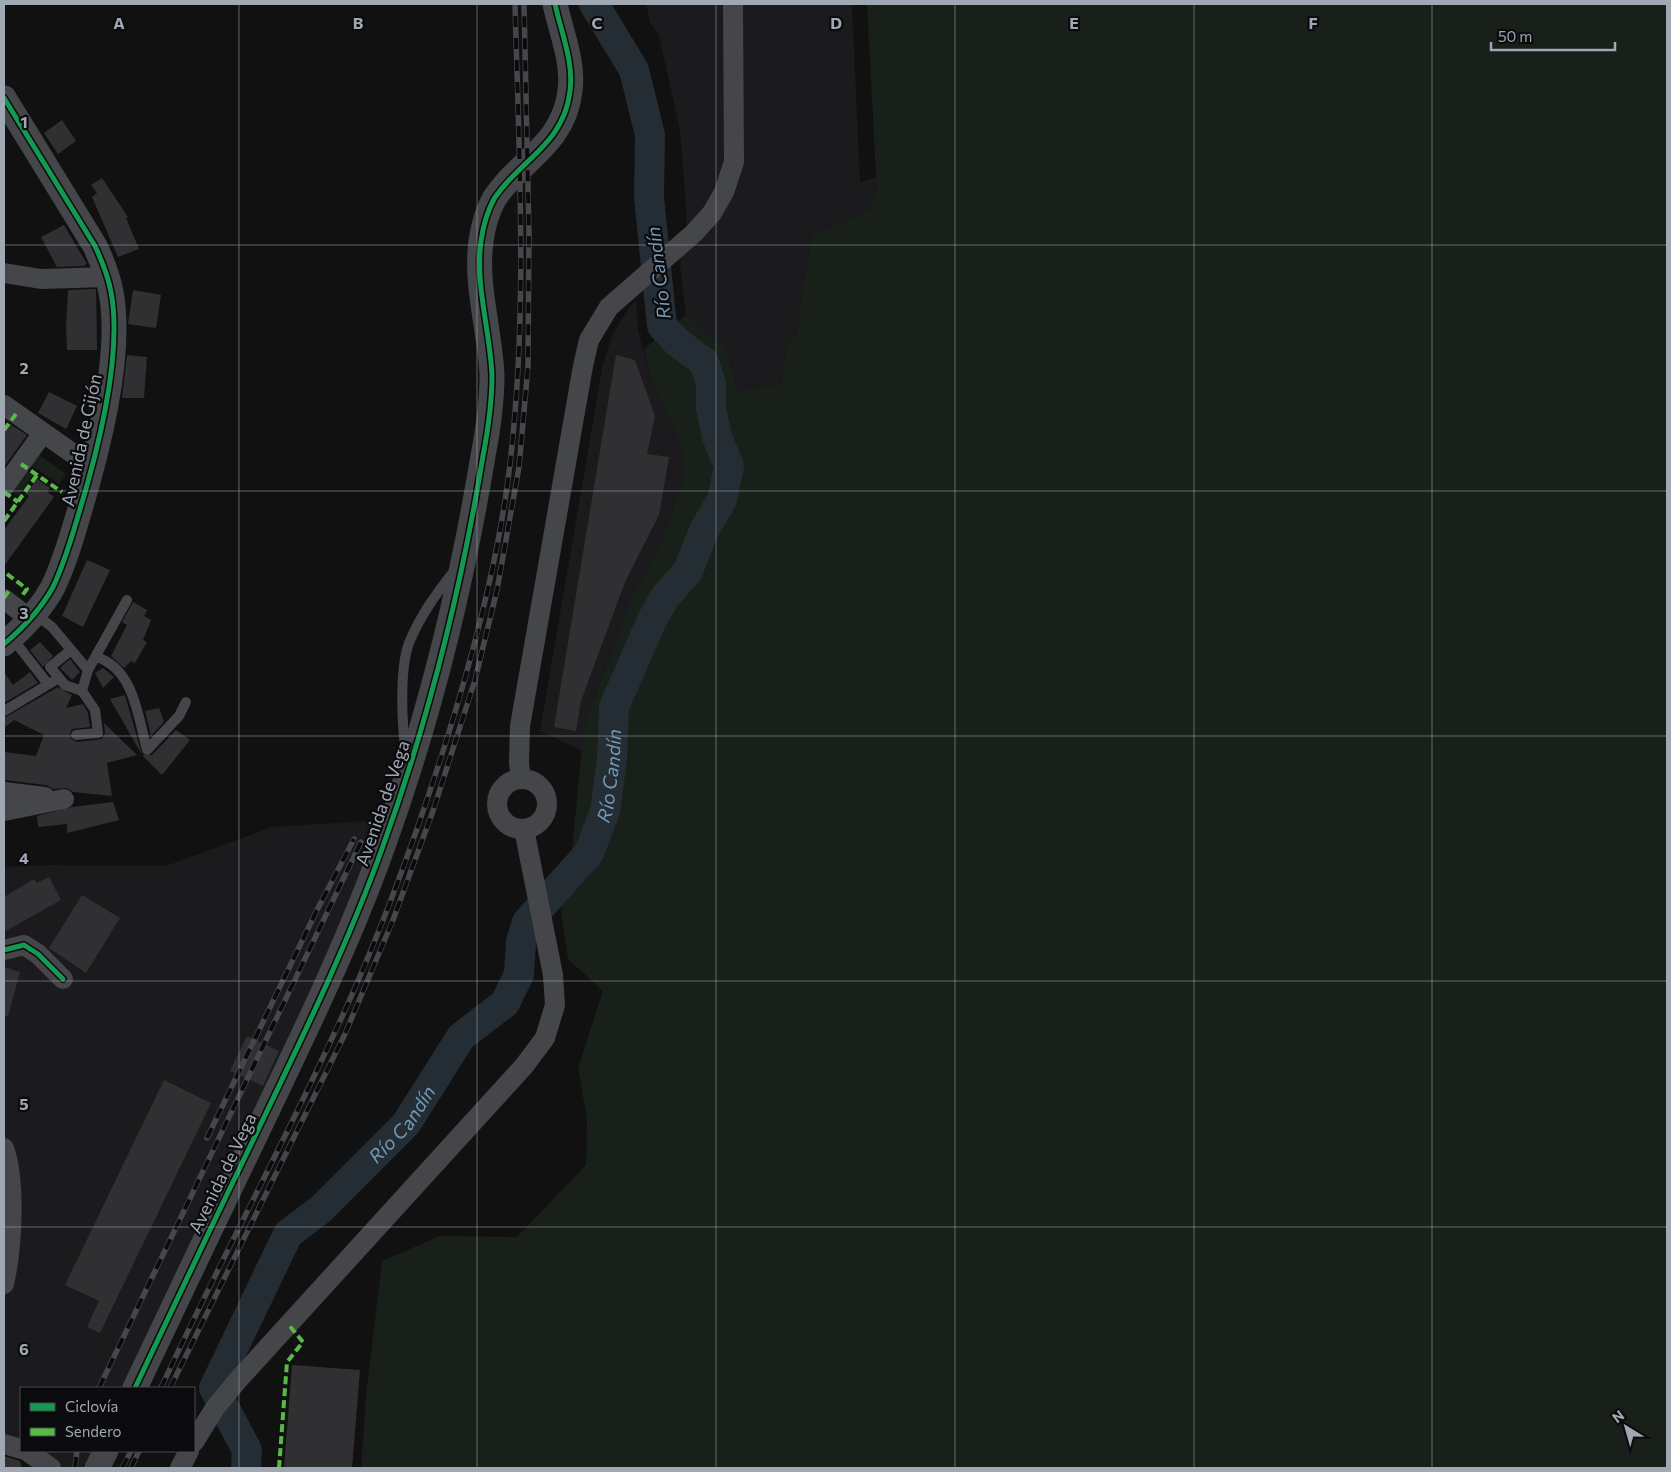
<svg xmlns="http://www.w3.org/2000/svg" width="1671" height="1472" font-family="Commissioner,sans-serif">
  <rect width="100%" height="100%" fill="#111"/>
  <g fill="#1b1b1d">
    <polygon points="646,4 852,4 860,182 876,177 877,194 869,209 859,215 811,235 796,336 789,337 780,386 737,390 727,349 686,315 680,265 687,219 680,130 659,35 650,23"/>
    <polygon points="636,300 638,329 649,373 671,422 684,458 684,465 681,484 671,516 649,569 632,593 613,650 593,698 588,712 582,751 540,731 602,369 611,338 626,312"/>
    <polygon points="383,820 324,967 126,1388 21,1388 21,1449 4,1444 4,867 49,865 166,866 272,827"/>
    <polygon points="27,1451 97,1451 88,1468 51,1468"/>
  </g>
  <g fill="#19201a">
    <polygon points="867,4 1667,4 1667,1468 361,1468 366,1396 382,1261 440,1236 517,1237 586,1165 587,1120 578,1068 603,991 568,959 560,903 572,851 582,746 588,712 613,650 632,593 649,569 671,516 681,484 684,465 684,458 671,422 649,373 644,349 686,315 727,349 737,390 780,386 789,337 796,336 811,235 859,215 869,209 877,194"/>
    <polygon points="35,452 66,474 59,484 28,463"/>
    <polygon points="23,468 33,475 18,496 8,489"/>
  </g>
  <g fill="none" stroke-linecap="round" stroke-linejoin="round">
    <path stroke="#242d34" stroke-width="30" id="s1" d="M 246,1468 L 247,1450 L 214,1388 L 288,1234 L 321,1209 L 406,1124 L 461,1037 L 505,1003 L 519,974 L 521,942 L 527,922 L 589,853 L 605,811 L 612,759 L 614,707 L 652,620 L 665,597 L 688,571 L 705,528 L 722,500 L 729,466 L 717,437 L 711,408 L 711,384 L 704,362 L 677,342 L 662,326 L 649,197 L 650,135 L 634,70 L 594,4"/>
  </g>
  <g fill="#303032">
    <polygon points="62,120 76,141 58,154 44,133"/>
    <polygon points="102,178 128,217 126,218 139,249 118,257 92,197 97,193 91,185"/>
    <polygon points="64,225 87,264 83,266 57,267 41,237"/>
    <polygon points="96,289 97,350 67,350 66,326 68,290"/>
    <polygon points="133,290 161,295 156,328 128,324"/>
    <polygon points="127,355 147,357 144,398 122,398"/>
    <polygon points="616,355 635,360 655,416 647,454 669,457 659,515 625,582 581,701 576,731 554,727"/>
    <polygon points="49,392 77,406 66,429 38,413"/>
    <polygon points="10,424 27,435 4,467 4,432"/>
    <polygon points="37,479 50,488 47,492 54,497 4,566 4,530 29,496 26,494"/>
    <polygon points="87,560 110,570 83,627 62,616"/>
    <polygon points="133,602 147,610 144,616 151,620 143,640 147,642 135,663 131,661 124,668 111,656 127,625 122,622"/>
    <polygon points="40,642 53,656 43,667 30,650"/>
    <polygon points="70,659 80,672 72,680 60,668"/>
    <polygon points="103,668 114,677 103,688 95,673"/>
    <polygon points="4,672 13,685 30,672 38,683 4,703"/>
    <polygon points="58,687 72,695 66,708 83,704 88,713 90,727 72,729 70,733 71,739 77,742 102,739 105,733 104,723 137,755 107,763 112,796 73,792 67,788 53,789 46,785 4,780 4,752 36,756 44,735 14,720 4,728 4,718"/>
    <polygon points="125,695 142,755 152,755 176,730 190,740 162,775 142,755 110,699"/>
    <polygon points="159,708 164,722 151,736 145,711"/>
    <polygon points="113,802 119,820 67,833 67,824 38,827 37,816 72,807"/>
    <polygon points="49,877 61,900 4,932 4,897 34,879 37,883"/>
    <polygon points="82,895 120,918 86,973 49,948"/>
    <polygon points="4,967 20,972 8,1016 4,1016"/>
    <polygon points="247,1036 279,1051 263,1086 230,1071"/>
    <polygon points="164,1080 211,1103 100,1333 87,1327 99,1301 65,1285"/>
    <polygon points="292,1365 360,1370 352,1468 284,1468"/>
    <polygon points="4,1456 20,1461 22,1468 4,1468"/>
  </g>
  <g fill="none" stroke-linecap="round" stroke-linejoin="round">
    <g stroke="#45464a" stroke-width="10">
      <polyline points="35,614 52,627 88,670"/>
      <polyline points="12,638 48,684"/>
      <polyline points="71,650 50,667 65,685 82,691 88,670 127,600"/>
      <path d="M 96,657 C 134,668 138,717 147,750 L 179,716 L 186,702"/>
      <polyline points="4,711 59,678"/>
      <polyline points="76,735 98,733 95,710 82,691"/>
      <path d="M 406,755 C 402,726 399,670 409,643 C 420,616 436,594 454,571"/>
    </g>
    <g stroke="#45464a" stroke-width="20">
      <polyline points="4,273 41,279 108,277"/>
      <polyline points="4,405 92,467"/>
      <polyline points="4,487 43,433"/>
      <polyline points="4,599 30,619"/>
      <circle cx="522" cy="804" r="25"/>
      <polyline points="521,779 519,763 520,726 583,366 589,340 609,307 694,233 712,213 724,192 734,162 733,4"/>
      <polyline points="4,792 45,797"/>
      <polyline points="4,811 64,799"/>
      <polyline points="4,950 24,945 38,954 63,979"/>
      <path d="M 4,1148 C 16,1182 12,1249 4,1284"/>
      <polyline points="194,1442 215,1408 238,1380 524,1066 545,1038 555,1005 553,975 524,829"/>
      <polyline points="4,1444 21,1449"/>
      <polyline points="27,1451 51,1468"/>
      <polyline points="180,1468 189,1451"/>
    </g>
    <g stroke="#45464a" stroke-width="25">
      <path d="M 4,98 L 95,246 C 102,261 108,276 111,292 C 123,356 97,454 78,516 C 71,540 64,564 53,587 C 41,609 23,628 4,644"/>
      <path d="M 135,1388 C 175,1303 216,1217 257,1132 C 302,1038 348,944 383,846 C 429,719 461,589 483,456 C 488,430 492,402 492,375 C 490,330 475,286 481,241 C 483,227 487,212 494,199 C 518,161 564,145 570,91 C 574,62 561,32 555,4"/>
      <polyline points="97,1468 106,1451"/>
    </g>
    <defs>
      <g id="rail">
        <polyline points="207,1138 316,912 354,839"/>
        <polyline points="99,1388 361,842"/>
        <path d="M 161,1388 C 216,1269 279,1153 334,1034 C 378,941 413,845 444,748 C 473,656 499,559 510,464 C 528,311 519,156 515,4"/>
        <polyline points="170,1388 345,1034 393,920 434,808 475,680 497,590 519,467 528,367 529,233 524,4"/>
        <polyline points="75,1468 77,1451"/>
        <polyline points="122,1468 131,1451"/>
        <polyline points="131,1468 139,1451"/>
      </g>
    </defs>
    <use href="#rail" stroke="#45474a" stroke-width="5.5"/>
    <use href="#rail" stroke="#0b0b0d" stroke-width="4" stroke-dasharray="11" stroke-linecap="butt"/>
    <g stroke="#58b947" stroke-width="4" stroke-dasharray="8 4" stroke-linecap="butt">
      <polyline points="4,430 16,414"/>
      <polyline points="21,464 62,492"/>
      <polyline points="4,492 18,502"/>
      <polyline points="4,521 37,475"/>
      <polyline points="7,574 27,589 21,597"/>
      <polyline points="4,598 10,589"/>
      <polyline points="279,1468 287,1362 303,1342 288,1324"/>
    </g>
    <defs>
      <g id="cycleway">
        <path d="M 4,98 L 95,246 C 102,261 108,276 111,292 C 123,356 97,454 78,516 C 71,540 64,564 53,587 C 41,609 23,628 4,644"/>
        <polyline points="4,950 24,945 38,954 63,979"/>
        <path d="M 135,1388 C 175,1303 216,1217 257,1132 C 302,1038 348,944 383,846 C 429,719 461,589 483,456 C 488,430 492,402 492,375 C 490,330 475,286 481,241 C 483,227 487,212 494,199 C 518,161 564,145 570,91 C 574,62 561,32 555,4"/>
      </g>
    </defs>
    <use href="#cycleway" stroke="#0b0b0d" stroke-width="8"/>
    <use href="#cycleway" stroke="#139951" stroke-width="5"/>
  </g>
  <path fill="none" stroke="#a0a8b4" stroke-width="1" stroke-opacity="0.55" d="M 239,4 L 239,1468M 477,4 L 477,1468M 716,4 L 716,1468M 955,4 L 955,1468M 1194,4 L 1194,1468M 1432,4 L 1432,1468M 4,245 L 1667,245M 4,491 L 1667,491M 4,736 L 1667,736M 4,981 L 1667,981M 4,1227 L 1667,1227"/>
  <g text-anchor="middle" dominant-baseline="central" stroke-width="4.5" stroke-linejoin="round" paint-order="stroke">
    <g font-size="18" fill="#a0a8b4" stroke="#0b0b0d">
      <text transform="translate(81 440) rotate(-78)">Avenida de Gijón</text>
      <text transform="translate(382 803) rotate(-71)">Avenida de Vega</text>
      <text transform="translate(222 1173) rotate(-64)">Avenida de Vega</text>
    </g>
    <g font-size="19" font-style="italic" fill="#729ab4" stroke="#0b0b0d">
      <text transform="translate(658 273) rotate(-97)">Río Candín</text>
      <text stroke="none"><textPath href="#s1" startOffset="838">Río Candín</textPath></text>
      <text stroke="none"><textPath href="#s1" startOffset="418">Río Candín</textPath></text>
    </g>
  </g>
  <g font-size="16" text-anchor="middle" font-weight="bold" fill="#a0a8b4" stroke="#0b0b0d" stroke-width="4.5" stroke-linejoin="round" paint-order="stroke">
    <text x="119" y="29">A</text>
    <text x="358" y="29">B</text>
    <text x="597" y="29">C</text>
    <text x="836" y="29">D</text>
    <text x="1074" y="29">E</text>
    <text x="1313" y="29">F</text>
    <text x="24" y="128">1</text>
    <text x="24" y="374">2</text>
    <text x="24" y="619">3</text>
    <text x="24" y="864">4</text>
    <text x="24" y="1110">5</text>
    <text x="24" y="1355">6</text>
  </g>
  <rect width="1671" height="1472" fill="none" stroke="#a0a8b4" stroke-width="10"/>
  <rect x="20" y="1387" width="175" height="65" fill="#0b0b0d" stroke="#474a50"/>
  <rect x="30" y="1403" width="25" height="8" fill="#139951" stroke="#474a50"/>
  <text x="65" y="1412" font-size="15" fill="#a0a8b4">Ciclovía</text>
  <rect x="30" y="1428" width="25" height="8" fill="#58b947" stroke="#474a50"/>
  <text x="65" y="1437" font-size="15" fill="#a0a8b4">Sendero</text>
  <g transform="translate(1626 1427) rotate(323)" stroke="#0b0b0d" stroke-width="4" paint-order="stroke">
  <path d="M0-4L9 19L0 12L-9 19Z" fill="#a0a8b4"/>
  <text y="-8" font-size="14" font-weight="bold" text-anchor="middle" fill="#a0a8b4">N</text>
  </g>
  <path d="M1491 42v8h124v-8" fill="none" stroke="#a0a8b4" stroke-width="2.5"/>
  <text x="1498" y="42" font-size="15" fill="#a0a8b4" stroke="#0b0b0d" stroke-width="4" paint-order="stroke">50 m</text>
</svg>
